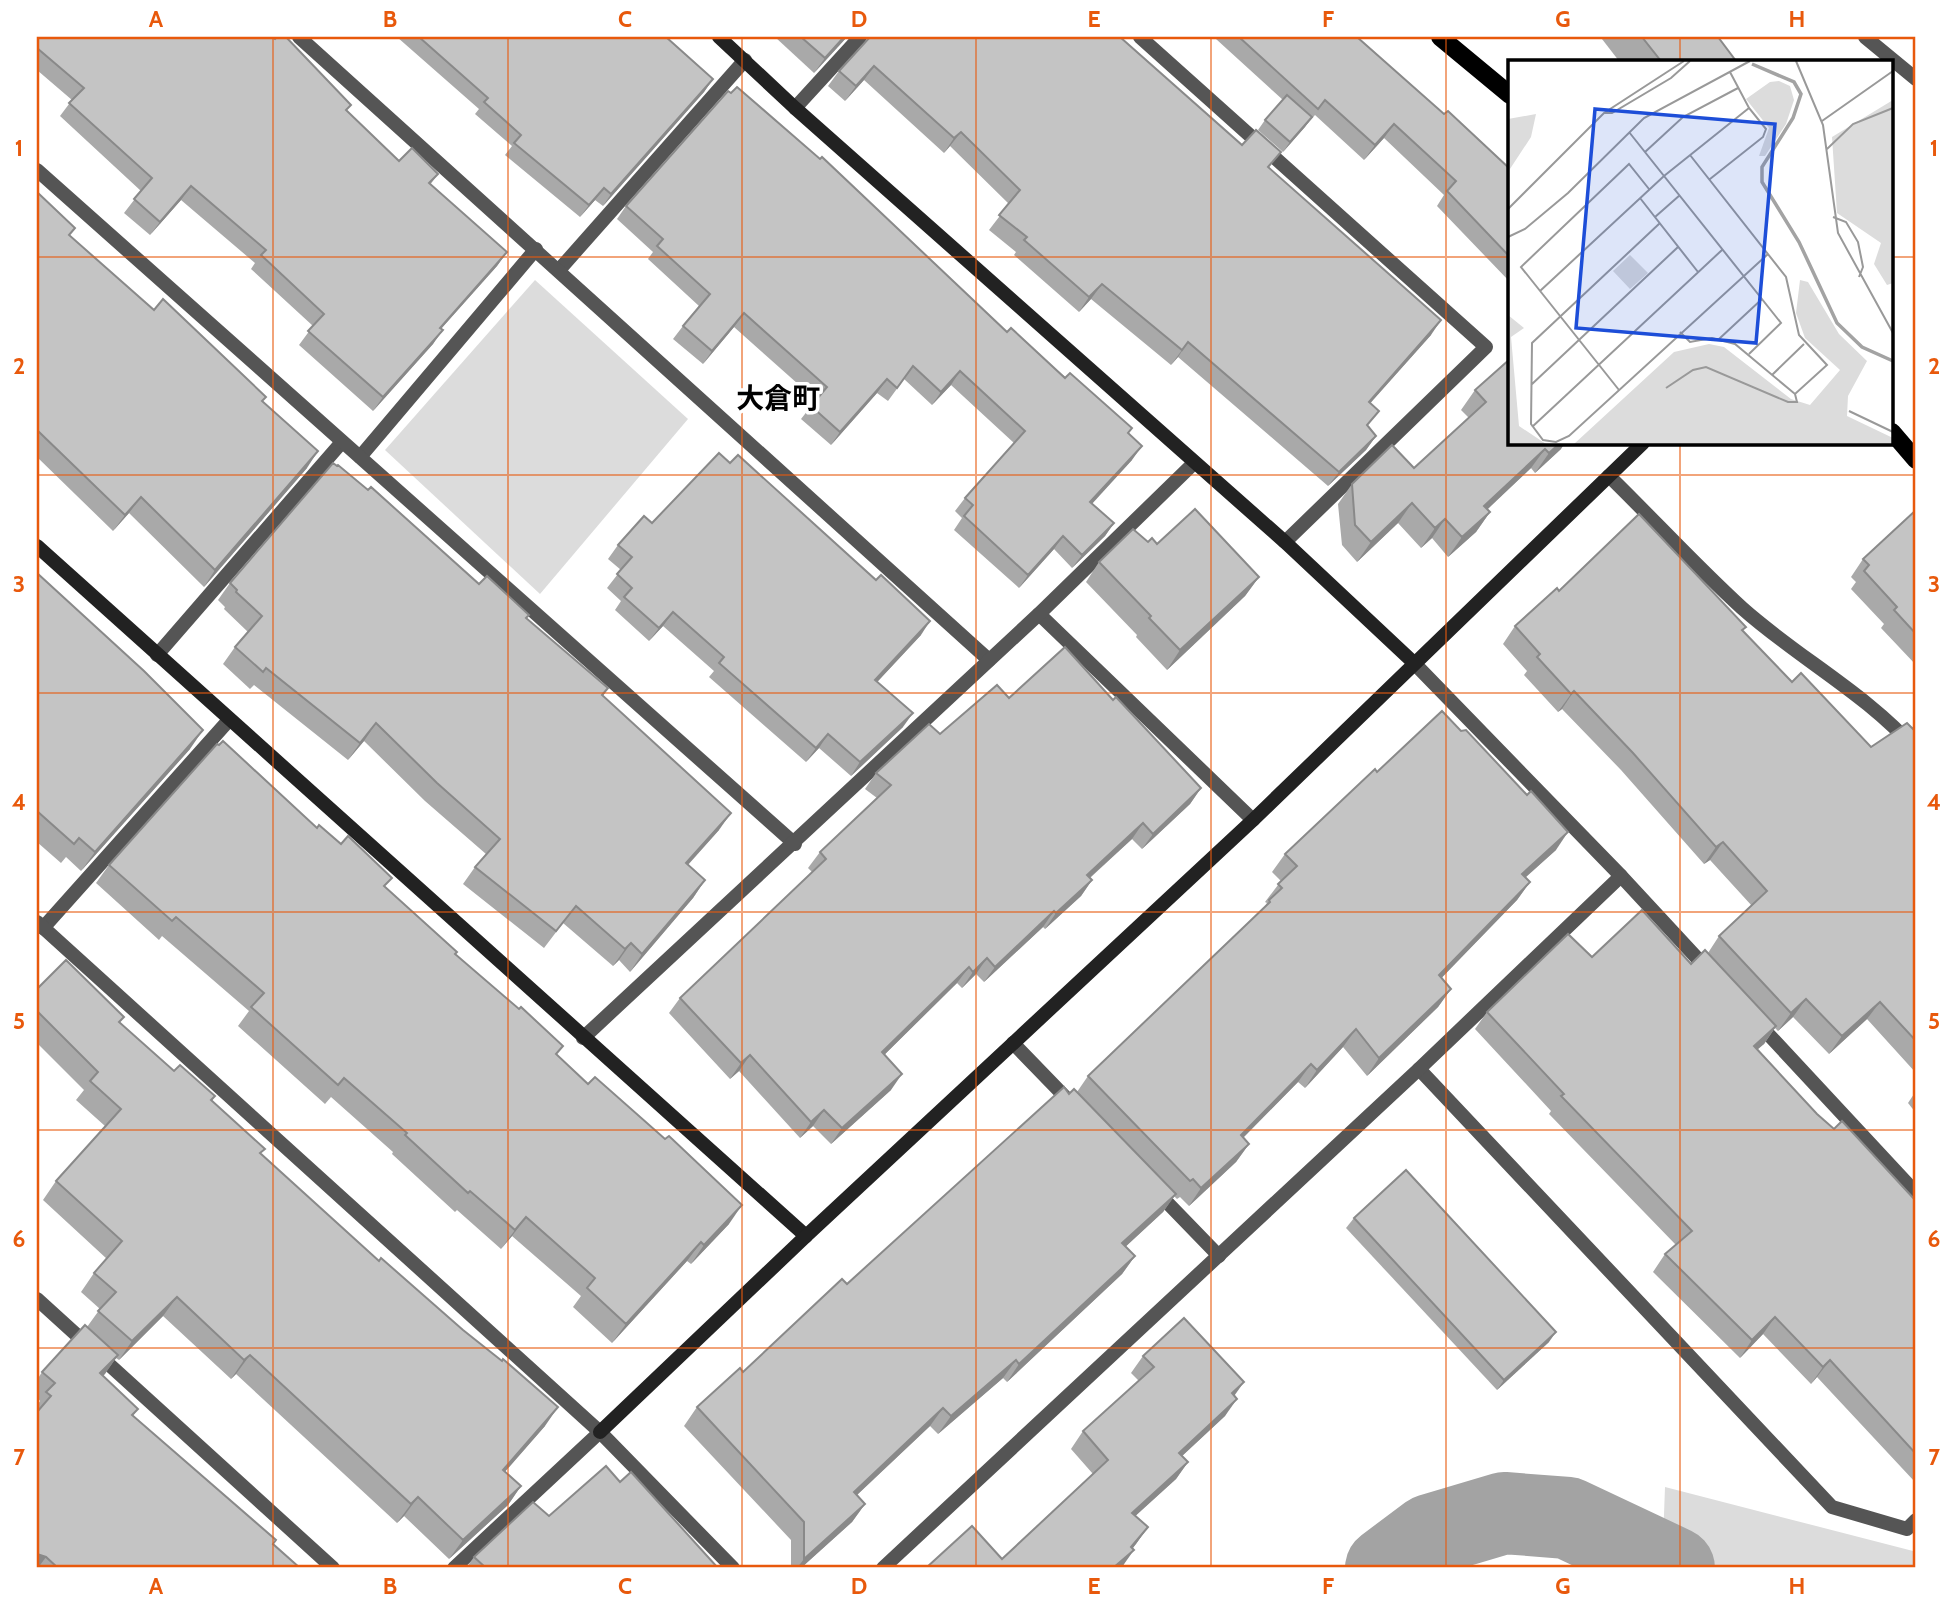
<svg xmlns="http://www.w3.org/2000/svg" width="1953" height="1605" font-family="Cabin,'Noto Sans JP',sans-serif">
  <rect width="100%" height="100%" fill="#fff"/>
  <g fill="#dcdcdc">
    <polygon points="535,280 688,419 540,594 385,450"/>
    <polygon points="1665,1487 1913,1551 1916,1549 1916,1568 1714,1568 1663,1542"/>
  </g>
  <g fill="none" stroke-linecap="round" stroke-linejoin="round">
    <polyline stroke="#a3a3a3" stroke-width="82" points="1386,1568 1430,1535 1504,1513 1568,1518 1674,1568"/>
    <g stroke="#555" stroke-width="14">
      <polyline points="795,108 860,37"/>
      <polyline points="559,270 745,60"/>
      <polyline points="360,457 536,249"/>
      <polyline points="157,655 342,442"/>
      <polyline points="43,928 229,720"/>
      <polyline points="1013,1043 1072,1104"/>
      <polyline points="1156,1191 1219,1256"/>
    </g>
    <g stroke="#555" stroke-width="14">
      <polyline points="299,37 989,660"/>
      <polyline points="1140,37 1486,347 1285,542"/>
      <polyline points="1865,37 1916,79"/>
      <polyline points="37,170 795,844"/>
      <path d="M 1609,476 C 1653,519 1696,566 1742,608 C 1798,658 1867,694 1916,750"/>
      <polyline points="1039,614 1253,820"/>
      <polyline points="1414,663 1621,876 1709,971"/>
      <polyline points="37,922 600,1432 733,1568"/>
      <polyline points="1756,1021 1916,1193"/>
      <polyline points="583,1038 1039,614 1194,463"/>
      <polyline points="1419,1069 1832,1507 1907,1529 1916,1520"/>
      <polyline points="37,1299 333,1568"/>
      <polyline points="454,1568 600,1432"/>
      <polyline points="883,1568 1419,1069 1621,876"/>
    </g>
    <g stroke="#222" stroke-width="14">
      <polyline points="719,37 795,108 1285,542 1414,663"/>
      <polyline points="37,546 806,1236"/>
      <polyline points="600,1432 806,1236 1253,820 1643,443"/>
    </g>
    <g stroke="#000" stroke-width="18">
      <polyline points="1440,37 1510,95"/>
      <polyline points="1892,432 1916,460"/>
    </g>
  </g>
  <g fill="#a9a9a9">
    <polygon points="37,37 347,111 399,161 438,174 430,185 507,252 497,266 441,329 433,344 373,411 299,345 313,326 251,269 255,263 181,200 150,235 124,213 141,191 60,116 72,100 37,70"/>
    <polygon points="397,37 666,37 713,79 704,92 603,206 595,200 580,217 505,155 512,146 475,114 479,109"/>
    <polygon points="775,37 847,37 814,73"/>
    <polygon points="869,37 1120,37 1242,145 1270,168 1431,335 1370,403 1368,426 1376,436 1366,450 1328,486 1178,357 1171,365 1091,299 1079,312 1014,255 1016,252 989,230 1009,204 950,146 944,153 864,80 845,101 828,86 839,71"/>
    <polygon points="1218,37 1357,37 1444,114 1510,169 1510,282 1437,206 1444,195 1384,138 1364,160 1315,115 1283,152 1258,130 1265,120 1283,100 1216,39"/>
    <polygon points="1604,37 1718,37 1736,61 1619,61 1602,39"/>
    <polygon points="37,192 70,236 154,310 263,402 307,468 204,587 129,513 113,531 37,457"/>
    <polygon points="626,206 1007,332 1132,428 1128,433 1132,460 1092,503 1114,523 1105,536 1072,568 1054,549 1019,588 954,530 962,518 955,511 965,498 1014,443 951,385 932,405 904,379 888,401 877,393 831,445 801,419 816,400 734,327 703,364 673,339 683,326 699,306 648,259 653,252 617,219"/>
    <polygon points="1475,390 1561,449 1535,473 1531,468 1487,509 1490,512 1476,532 1448,557 1432,538 1421,548 1398,523 1357,562 1342,545 1338,504 1352,484 1414,468 1469,418 1461,410"/>
    <polygon points="1916,510 1916,665 1881,628 1884,624 1851,589 1856,582 1851,577 1863,559"/>
    <polygon points="652,523 921,635 877,682 903,727 851,776 819,748 806,762 709,677 714,671 663,626 649,641 615,610 621,601 607,588 621,570 608,559 618,545"/>
    <polygon points="1148,542 1259,577 1245,596 1167,670 1136,637 1137,635 1086,582 1099,562"/>
    <polygon points="37,573 190,749 81,871 66,857 61,863 37,842"/>
    <polygon points="230,583 479,584 526,618 608,688 603,696 719,830 688,865 705,880 693,898 630,972 619,960 613,966 563,923 544,948 463,884 475,867 486,854 425,801 364,741 348,760 254,685 250,689 223,664 235,647 248,632 224,609 225,607 218,600"/>
    <polygon points="1559,591 1746,627 1743,631 1792,682 1871,747 1912,728 1916,722 1916,1073 1867,1019 1829,1054 1793,1017 1778,1031 1775,1028 1764,1044 1757,1049 1817,1114 1916,1201 1916,1481 1915,1482 1817,1377 1811,1384 1763,1334 1740,1358 1653,1272 1665,1254 1676,1245 1549,1114 1551,1111 1475,1029 1487,1012 1592,957 1691,964 1708,953 1719,936 1752,906 1710,860 1704,864 1621,770 1562,709 1558,712 1524,675 1527,671 1503,644 1515,626"/>
    <polygon points="1009,698 1113,700 1201,788 1190,804 1142,849 1132,839 1090,878 1092,880 1081,896 1045,929 1043,927 984,982 976,974 962,988 957,983 885,1054 891,1090 831,1144 813,1126 800,1138 739,1071 730,1079 669,1013 680,998 812,872 808,868 820,852 877,798 865,789 876,773 940,734"/>
    <polygon points="1377,772 1556,850 1525,878 1530,882 1517,900 1441,978 1451,989 1438,1007 1367,1076 1343,1047 1305,1088 1298,1082 1243,1138 1249,1144 1236,1162 1189,1206 1180,1197 1177,1199 1174,1196 1163,1212 1125,1247 1135,1256 1122,1274 1007,1382 1003,1378 938,1434 930,1426 857,1495 865,1504 852,1522 801,1568 791,1568 791,1540 684,1426 697,1407 743,1372 1069,1094 1077,1092 1088,1076 1262,911 1267,903 1265,902 1281,881 1272,872 1285,854"/>
    <polygon points="317,828 385,887 455,954 729,1224 691,1264 687,1261 612,1343 573,1307 581,1296 512,1236 501,1249 457,1210 455,1212 392,1154 393,1152 331,1097 325,1104 238,1026 249,1011 162,936 159,940 96,883 109,865"/>
    <polygon points="37,989 124,1017 119,1023 174,1071 215,1096 212,1101 261,1154 545,1426 505,1471 521,1486 508,1505 449,1559 404,1516 397,1523 236,1374 231,1379 163,1316 119,1360 116,1358 103,1376 138,1409 133,1416 300,1568 37,1568 37,1406 40,1401 37,1397 37,1380 42,1372 87,1327 100,1309 81,1292 94,1273 107,1259 43,1200 56,1181 105,1126 76,1100 84,1090 37,1043"/>
    <polygon points="1916,1091 1916,1113 1908,1103"/>
    <polygon points="1354,1218 1549,1342 1497,1390 1346,1228"/>
    <polygon points="1143,1356 1234,1396 1225,1416 1182,1456 1188,1462 1176,1479 1135,1516 1148,1527 1133,1548 1122,1567 1002,1559 1093,1474 1071,1449 1083,1431 1139,1381 1131,1373"/>
    <polygon points="620,1482 718,1568 466,1568 474,1557 549,1516"/>
  </g>
  <g fill="#898989">
    <polygon points="844,37 847,37 814,73 825,58"/>
    <polygon points="874,66 864,80 845,101 856,86"/>
    <polygon points="713,79 704,92 603,206 611,194"/>
    <polygon points="1312,117 1305,127 1283,152 1290,142"/>
    <polygon points="1394,124 1384,138 1364,160 1375,145"/>
    <polygon points="961,132 950,146 944,153 954,138"/>
    <polygon points="191,186 181,200 150,235 160,222"/>
    <polygon points="604,188 595,200 580,217 589,205"/>
    <polygon points="507,252 497,266 430,341 440,328"/>
    <polygon points="1102,284 1091,299 1079,312 1089,297"/>
    <polygon points="744,313 734,327 703,364 712,351"/>
    <polygon points="1441,320 1431,335 1358,417 1369,402"/>
    <polygon points="443,330 433,344 373,411 383,397"/>
    <polygon points="1188,342 1178,357 1171,365 1182,350"/>
    <polygon points="960,371 951,385 932,405 941,392"/>
    <polygon points="887,379 877,393 831,445 840,432"/>
    <polygon points="1376,436 1366,450 1328,486 1339,472"/>
    <polygon points="1560,443 1565,443 1561,449 1535,473 1549,453"/>
    <polygon points="1142,446 1132,460 1081,516 1090,502"/>
    <polygon points="1545,449 1531,468 1470,526 1484,506"/>
    <polygon points="318,451 307,468 204,587 215,570"/>
    <polygon points="141,497 129,513 113,531 125,515"/>
    <polygon points="1412,503 1398,523 1357,562 1371,542"/>
    <polygon points="1490,512 1476,532 1448,557 1462,537"/>
    <polygon points="1445,519 1432,538 1421,548 1435,528"/>
    <polygon points="1114,523 1105,536 1072,568 1082,555"/>
    <polygon points="1063,536 1054,549 1019,588 1028,575"/>
    <polygon points="1259,577 1245,596 1167,670 1180,650"/>
    <polygon points="673,612 663,626 649,641 659,628"/>
    <polygon points="930,621 921,635 866,694 875,680"/>
    <polygon points="1574,691 1562,709 1558,712 1571,694"/>
    <polygon points="913,713 903,727 851,776 860,762"/>
    <polygon points="376,723 364,741 348,760 360,743"/>
    <polygon points="203,730 190,749 81,871 95,852"/>
    <polygon points="828,734 819,748 806,762 816,748"/>
    <polygon points="1201,788 1190,804 1142,849 1153,834"/>
    <polygon points="731,813 719,830 674,880 686,863"/>
    <polygon points="1143,823 1132,839 1075,891 1087,875"/>
    <polygon points="1568,832 1556,850 1509,892 1522,874"/>
    <polygon points="1723,842 1710,860 1704,864 1716,847"/>
    <polygon points="705,880 693,898 630,972 642,954"/>
    <polygon points="1092,880 1081,896 1045,929 1056,913"/>
    <polygon points="1530,882 1517,900 1427,993 1439,975"/>
    <polygon points="1054,911 1043,927 984,982 995,967"/>
    <polygon points="631,943 619,960 613,966 625,949"/>
    <polygon points="987,958 976,974 962,988 973,972"/>
    <polygon points="969,967 957,983 871,1068 882,1052"/>
    <polygon points="1451,989 1438,1007 1367,1076 1379,1058"/>
    <polygon points="1806,999 1793,1017 1778,1031 1791,1013"/>
    <polygon points="1880,1002 1867,1019 1829,1054 1842,1036"/>
    <polygon points="1776,1026 1764,1044 1742,1063 1754,1046"/>
    <polygon points="1356,1029 1343,1047 1305,1088 1317,1070"/>
    <polygon points="750,1055 739,1071 730,1079 741,1063"/>
    <polygon points="1311,1064 1298,1082 1228,1153 1241,1135"/>
    <polygon points="902,1074 891,1090 831,1144 842,1128"/>
    <polygon points="824,1110 813,1126 800,1138 811,1122"/>
    <polygon points="1249,1144 1236,1162 1189,1206 1201,1188"/>
    <polygon points="1176,1194 1163,1212 1109,1262 1122,1243"/>
    <polygon points="742,1205 729,1224 691,1264 704,1245"/>
    <polygon points="526,1217 512,1236 501,1249 515,1230"/>
    <polygon points="701,1242 687,1261 612,1343 626,1324"/>
    <polygon points="1135,1256 1122,1274 1007,1382 1019,1364"/>
    <polygon points="177,1297 163,1316 119,1360 132,1341"/>
    <polygon points="1775,1317 1763,1334 1740,1358 1752,1340"/>
    <polygon points="1556,1332 1549,1342 1497,1390 1504,1380"/>
    <polygon points="118,1355 105,1374 87,1392 100,1373"/>
    <polygon points="250,1355 236,1374 231,1379 244,1360"/>
    <polygon points="1016,1360 1003,1378 938,1434 951,1416"/>
    <polygon points="1830,1360 1817,1377 1811,1384 1823,1367"/>
    <polygon points="1244,1382 1232,1399 1232,1393"/>
    <polygon points="1237,1399 1225,1416 1167,1470 1179,1453"/>
    <polygon points="558,1407 545,1426 490,1489 503,1470"/>
    <polygon points="943,1408 930,1426 841,1510 854,1492"/>
    <polygon points="1188,1462 1176,1479 1120,1530 1132,1513"/>
    <polygon points="521,1486 508,1505 449,1559 463,1540"/>
    <polygon points="418,1497 404,1516 397,1523 411,1504"/>
    <polygon points="865,1504 852,1522 801,1568 797,1568 804,1559"/>
    <polygon points="1148,1527 1136,1544 1121,1562 1134,1550 1122,1567 1121,1568 1113,1568"/>
    <polygon points="37,1554 46,1557 38,1568 37,1568"/>
  </g>
  <g fill="#c4c4c4" stroke="#898989" stroke-width="2">
    <polygon points="37,37 272,37 275,39 277,37 286,37 351,105 346,110 399,161 412,148 438,174 429,183 507,252 440,328 443,330 383,397 308,331 324,314 261,255 266,250 191,186 160,222 134,199 152,178 69,103 84,88 37,48"/>
    <polygon points="419,37 666,37 713,79 611,194 604,188 589,205 514,143 521,135 484,102 488,98"/>
    <polygon points="801,37 844,37 825,58"/>
    <polygon points="870,37 1120,37 1242,145 1256,130 1281,152 1268,167 1441,320 1369,402 1379,411 1367,425 1376,436 1339,472 1188,342 1182,350 1102,284 1089,297 1024,240 1027,237 999,215 1020,190 961,132 954,138 874,66 856,86 839,71"/>
    <polygon points="1239,37 1357,37 1444,114 1448,111 1510,169 1510,257 1447,191 1456,181 1394,124 1375,145 1325,100 1318,109"/>
    <polygon points="1642,37 1718,37 1736,61 1661,61"/>
    <polygon points="737,87 820,159 822,157 1007,332 1011,328 1065,378 1070,373 1132,428 1128,433 1142,446 1090,502 1114,523 1082,555 1063,536 1028,575 964,516 973,505 965,498 1025,431 960,371 941,392 913,366 897,388 887,379 840,432 811,406 827,387 744,313 712,351 683,326 710,294 657,246 663,239 626,206 728,91 731,93"/>
    <polygon points="1287,95 1312,117 1290,142 1265,120"/>
    <polygon points="37,192 75,228 69,235 154,310 163,299 266,397 262,401 318,451 215,570 141,497 125,515 37,430"/>
    <polygon points="1510,359 1510,443 1560,443 1549,453 1545,449 1484,506 1490,512 1462,537 1445,519 1435,528 1412,503 1371,542 1355,525 1352,484 1392,445 1414,468 1486,402 1475,390"/>
    <polygon points="719,453 730,463 738,455 876,580 881,575 930,621 875,680 913,713 860,762 828,734 816,748 719,663 724,657 673,612 659,628 624,597 632,588 617,574 632,557 618,545 644,516 652,523"/>
    <polygon points="333,463 337,466 338,465 368,490 371,487 479,584 487,576 529,615 526,618 608,688 602,695 731,813 686,863 705,880 642,954 631,943 625,949 576,906 556,931 475,867 500,839 437,783 376,723 360,743 266,668 263,672 235,647 262,616 236,592 237,590 230,583"/>
    <polygon points="1195,509 1259,577 1180,650 1149,618 1151,616 1099,562 1133,529 1148,542 1152,538 1157,544"/>
    <polygon points="1916,510 1916,634 1894,610 1897,607 1864,571 1869,565 1863,559"/>
    <polygon points="1639,514 1746,627 1742,630 1792,682 1801,673 1871,747 1907,723 1916,732 1916,1041 1880,1002 1842,1036 1806,999 1791,1013 1719,936 1767,891 1723,842 1716,847 1633,753 1574,691 1571,694 1537,657 1540,654 1515,626 1557,588 1559,591"/>
    <polygon points="37,573 144,671 203,730 95,852 79,838 74,844 37,811"/>
    <polygon points="1065,647 1113,700 1116,697 1201,788 1153,834 1143,823 1087,875 1092,880 1056,913 1054,911 995,967 987,958 973,972 969,967 882,1052 902,1074 842,1128 824,1110 811,1122 750,1055 741,1063 680,998 826,859 820,852 891,785 876,773 929,724 940,734 997,685 1009,698"/>
    <polygon points="1442,711 1461,731 1466,730 1527,795 1531,791 1568,832 1522,874 1530,882 1439,975 1451,989 1379,1058 1356,1029 1317,1070 1311,1064 1241,1135 1249,1144 1201,1188 1193,1179 1190,1181 1088,1076 1270,902 1269,900 1282,888 1278,884 1297,866 1285,854 1375,769 1377,772"/>
    <polygon points="223,741 317,828 319,825 341,844 348,836 392,878 384,886 457,952 455,954 519,1009 521,1007 563,1046 556,1054 588,1084 595,1077 665,1139 669,1136 742,1205 704,1245 701,1242 626,1324 587,1288 595,1278 526,1217 515,1230 470,1191 468,1193 405,1135 407,1133 344,1078 338,1085 251,1007 264,993 176,917 172,921 109,865 217,744 219,745"/>
    <polygon points="1642,910 1691,964 1705,950 1776,1026 1754,1046 1817,1114 1834,1129 1842,1121 1916,1201 1916,1454 1830,1360 1823,1367 1775,1317 1752,1340 1665,1254 1692,1231 1561,1096 1564,1094 1487,1012 1568,934 1592,957"/>
    <polygon points="66,960 124,1017 119,1022 174,1071 180,1065 215,1096 211,1100 265,1149 260,1153 379,1261 381,1258 463,1330 502,1361 503,1359 558,1407 503,1470 521,1486 463,1540 418,1497 411,1504 250,1355 244,1360 177,1297 132,1341 98,1311 116,1292 94,1273 122,1241 56,1181 121,1109 90,1081 98,1072 37,1011 37,989"/>
    <polygon points="1064,1087 1069,1094 1074,1089 1176,1194 1122,1243 1135,1256 1019,1364 1016,1360 951,1416 943,1408 854,1492 865,1504 804,1559 804,1522 697,1407 740,1368 743,1372 842,1279 847,1284"/>
    <polygon points="1406,1170 1556,1332 1504,1380 1354,1218"/>
    <polygon points="1184,1318 1244,1382 1232,1393 1237,1399 1179,1453 1188,1462 1132,1513 1148,1527 1131,1547 1134,1550 1113,1568 926,1568 972,1526 1002,1559 1108,1460 1083,1431 1154,1367 1143,1356"/>
    <polygon points="85,1325 118,1355 100,1373 138,1409 132,1415 276,1540 273,1544 300,1568 58,1568 46,1557 37,1554 37,1412 51,1396 46,1392 55,1383 42,1372"/>
    <polygon points="606,1466 620,1482 631,1472 718,1568 486,1568 474,1557 533,1502 549,1516"/>
  </g>
  <path fill="none" stroke="#e8590c" stroke-width="2" stroke-opacity="0.55" d="M 273,37 L 273,1568M 508,37 L 508,1568M 742,37 L 742,1568M 976,37 L 976,1568M 1211,37 L 1211,1568M 1446,37 L 1446,1568M 1680,37 L 1680,61M 37,257 L 1510,257M 1892,257 L 1916,257M 1680,443 L 1680,1568M 37,475 L 1916,475M 37,693 L 1916,693M 37,912 L 1916,912M 37,1130 L 1916,1130M 37,1348 L 1916,1348"/>
  <g text-anchor="middle" dominant-baseline="central" stroke-width="7" stroke-linejoin="round" paint-order="stroke">
    <g font-size="28" font-weight="bold" fill="#000" stroke="#fff">
      <text x="778" y="398">大倉町</text>
    </g>
  </g>
  <g transform="translate(1508 60)">
    <rect width="385" height="385" fill="#fff"/>
    <path d="M 271,21 L 282,26 L 286,40 L 278,64 L 257,96 L 251,96 L 261,68 L 238,39 L 262,22 ZM 385,40 L 385,223 L 379,225 L 366,204 L 373,183 L 329,153 L 324,77 ZM 28,54 L 23,77 L 0,112 L 0,59 ZM 122,195 L 140,213 L 122,229 L 105,211 ZM 292,220 L 300,222 L 331,274 L 359,301 L 340,336 L 339,356 L 385,378 L 385,384 L 66,384 L 166,292 L 201,284 L 216,287 L 283,339 L 302,345 L 332,310 L 297,278 L 288,253 ZM 0,255 L 16,268 L 3,277 L 11,366 L 38,384 L 0,384 Z" fill="#dcdcdc"/>
    <path fill="none" stroke="#a3a3a3" stroke-width="3.5" d="M 244,4 L 286,22 L 293,34 L 285,58 L 254,107 L 254,122 L 291,182 L 329,263 L 354,287 L 385,301"/>
    <path fill="none" stroke="#999" stroke-width="2" d="M 288,1 L 315,65 L 330,173 L 385,273M 96,53 L 104,53 L 163,18 L 182,1M 314,61 L 385,11M 121,72 L 273,263 L 241,294M 319,89 L 345,64 L 385,48M 137,92 L 175,57 L 230,28M 202,119 L 255,77 L 258,69 L 241,48 L 222,12M 132,138 L 190,212M 0,149 L 96,53 L 176,1M 147,157 L 172,135M 325,157 L 338,162 L 350,182 L 355,207 L 351,217M 152,163 L 24,283 L 23,364 L 35,380 L 48,382 L 61,376 L 260,194M 0,177 L 17,169 L 60,133 L 136,58 L 242,1M 32,231 L 156,116 L 241,48M 172,272 L 182,282 L 204,278 L 227,284 L 287,334 L 319,305 L 291,275 L 278,217 L 182,95M 211,279 L 254,239M 264,315 L 296,284M 23,325 L 170,187M 158,328 L 185,310 L 198,307 L 280,342 L 289,342 L 287,334M 111,330 L 13,207 L 121,104 L 141,129M 341,351 L 385,372M 24,367 L 214,190"/>
    <path fill="#1d4ed8" fill-opacity="0.15" stroke="#1d4ed8" stroke-width="3.5" d="M 87,49 L 267,64 L 248,283 L 68,268 Z"/>
    <rect width="385" height="385" fill="none" stroke="#000" stroke-width="3.5"/>
  </g>
  <rect width="1953" height="1605" fill="none" stroke="#ffffff" stroke-width="77"/>
  <rect x="38" y="38" width="1876" height="1528" fill="none" stroke="#e8590c" stroke-width="2.5"/>
  <g font-size="23" text-anchor="middle" font-weight="bold" fill="#e8590c">
    <text x="156" y="27">A</text>
    <text x="390" y="27">B</text>
    <text x="625" y="27">C</text>
    <text x="859" y="27">D</text>
    <text x="1094" y="27">E</text>
    <text x="1328" y="27">F</text>
    <text x="1563" y="27">G</text>
    <text x="1797" y="27">H</text>
    <text x="19" y="156">1</text>
    <text x="1934" y="156">1</text>
    <text x="19" y="374">2</text>
    <text x="1934" y="374">2</text>
    <text x="19" y="592">3</text>
    <text x="1934" y="592">3</text>
    <text x="19" y="810">4</text>
    <text x="1934" y="810">4</text>
    <text x="19" y="1029">5</text>
    <text x="1934" y="1029">5</text>
    <text x="19" y="1247">6</text>
    <text x="1934" y="1247">6</text>
    <text x="19" y="1465">7</text>
    <text x="1934" y="1465">7</text>
    <text x="156" y="1594">A</text>
    <text x="390" y="1594">B</text>
    <text x="625" y="1594">C</text>
    <text x="859" y="1594">D</text>
    <text x="1094" y="1594">E</text>
    <text x="1328" y="1594">F</text>
    <text x="1563" y="1594">G</text>
    <text x="1797" y="1594">H</text>
  </g>
</svg>
